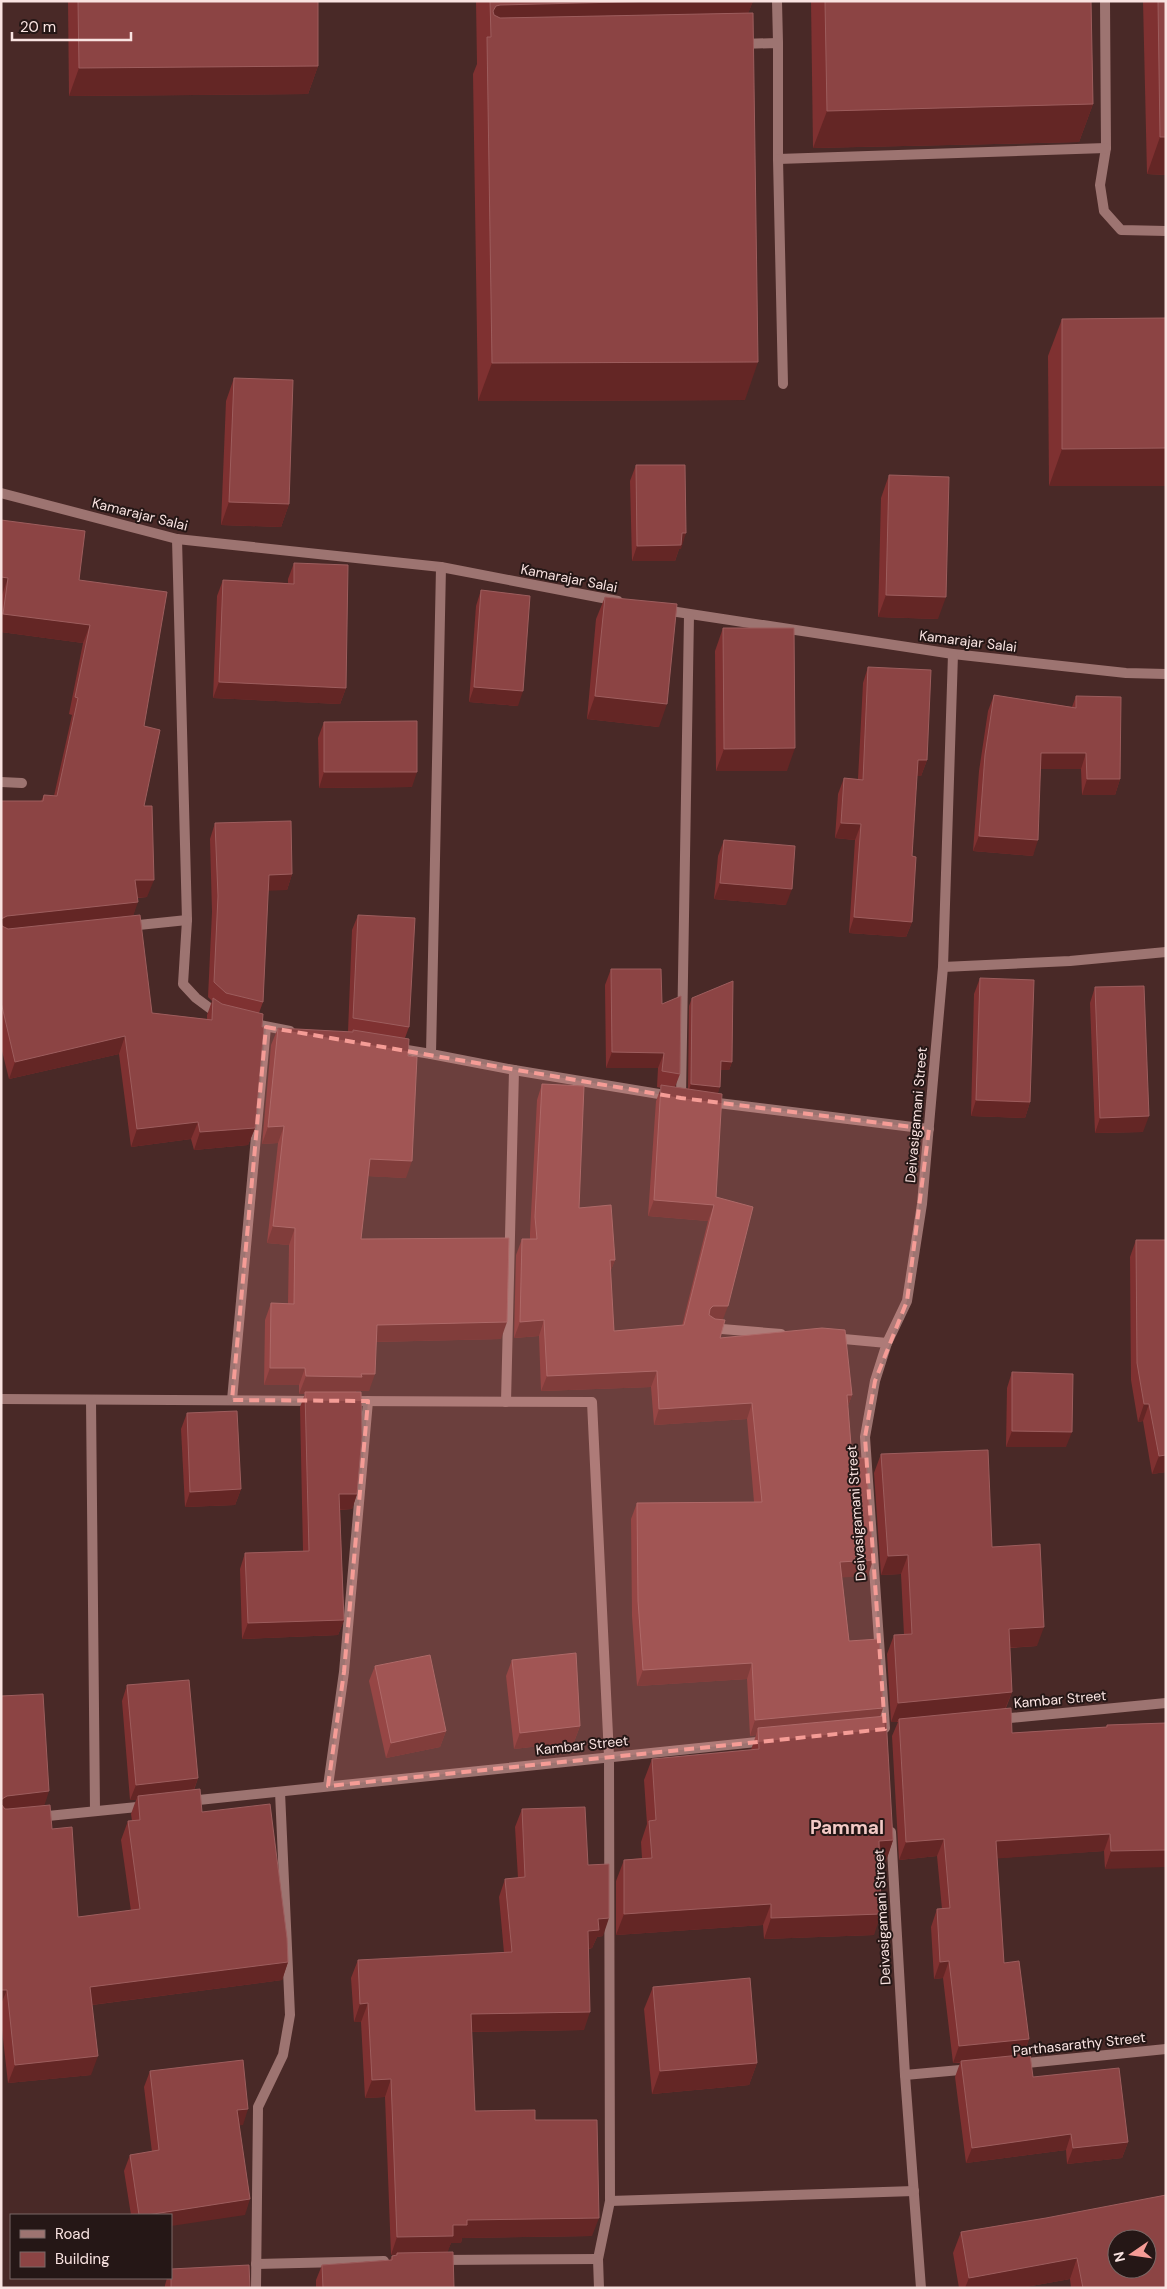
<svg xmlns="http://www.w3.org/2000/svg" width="1167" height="2289" font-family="'DM Sans',sans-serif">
  <rect width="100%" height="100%" fill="#492927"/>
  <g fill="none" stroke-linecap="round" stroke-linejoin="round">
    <g stroke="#9d7471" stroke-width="10">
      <polyline points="777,1 778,43"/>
      <polyline points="1105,1 1106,148 1100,185 1104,211 1121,230 1166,231"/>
      <polyline points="740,44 778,43 778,159 1106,148"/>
      <polyline points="778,159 783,384"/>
      <polyline points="1,493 177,539 441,567 618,601"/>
      <polyline points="177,539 187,920 183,984 196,998 219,1015"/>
      <polyline points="441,567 431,1054 514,1070 506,1402"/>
      <polyline points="664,610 953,654 1126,673 1166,674"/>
      <polyline points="1,782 22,783"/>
      <polyline points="129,926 187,920"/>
      <polyline points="943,967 1070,961 1166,952"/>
      <polyline points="250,1023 290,1031"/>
      <polyline points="395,1048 431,1054"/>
      <polyline points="514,1070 671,1096"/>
      <polyline points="681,1098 689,615"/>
      <polyline points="710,1102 929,1129"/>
      <polyline points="710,1328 781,1334"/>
      <polyline points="833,1338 887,1343"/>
      <polyline points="1,1399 315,1401"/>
      <polyline points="91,1400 95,1811"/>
      <polyline points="232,1400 266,1027"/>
      <polyline points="350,1401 592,1402 609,1756 610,2201 598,2259 599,2288"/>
      <polyline points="1000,1719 1166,1703"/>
      <polyline points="885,1728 865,1437 875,1381 887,1343 907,1301 922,1204 943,967 953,654"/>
      <polyline points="328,1786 344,1672 368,1401"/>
      <polyline points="189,1801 767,1741"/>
      <polyline points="38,1817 147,1806"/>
      <polyline points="891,1832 905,2075 921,2288"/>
      <polyline points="1017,2064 1166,2049"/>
      <polyline points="905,2075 971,2069"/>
      <polyline points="610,2201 914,2191"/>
      <polyline points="441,2260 598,2259"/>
      <polyline points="256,2264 384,2261"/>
      <polyline points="256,2288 258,2107 283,2055 290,2015 280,1792"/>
    </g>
  </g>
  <g fill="#7f3131">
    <polygon points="68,1 318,1 318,66 308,94 69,96"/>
    <polygon points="476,1 753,1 748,13 745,400 478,401 473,74 477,64"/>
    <polygon points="811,1 1091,1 1093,104 1079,142 813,148"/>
    <polygon points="1143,1 1166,1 1166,175 1147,174"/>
    <polygon points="1166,318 1049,486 1048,356 1062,319"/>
    <polygon points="234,378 289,504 281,527 221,525 226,401"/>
    <polygon points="636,465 681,549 679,549 675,561 632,561 630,481"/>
    <polygon points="889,475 938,619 878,617 881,498"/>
    <polygon points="1,520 79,580 144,726 144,806 147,897 138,898 133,916 152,1013 207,1019 207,1015 212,1001 208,997 212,912 210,839 215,823 292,874 287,890 268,890 263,1002 259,1013 255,1128 248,1145 194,1150 191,1139 131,1147 119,1054 9,1079 1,1047 1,801 41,801 44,795 54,796 72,715 69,714 83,643 1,632"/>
    <polygon points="294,563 346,688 340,704 213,698 217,596 223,580 288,583 288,579"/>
    <polygon points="481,590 518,706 469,702 476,606"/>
    <polygon points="605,597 659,727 587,719 596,619"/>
    <polygon points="723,628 787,771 716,771 715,651"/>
    <polygon points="868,667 927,760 921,776 917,776 912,856 912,922 906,937 849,933 855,840 835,838 838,794 844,778 858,779 863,683"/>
    <polygon points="994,695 1072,707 1076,696 1120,779 1115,795 1082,795 1081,769 1041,769 1033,856 973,851 979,771 988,711"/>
    <polygon points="324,722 412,787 319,788 318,738"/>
    <polygon points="724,840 786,905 714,899 718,856"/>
    <polygon points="358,915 409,1027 405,1038 408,1056 406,1178 368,1176 361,1239 501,1339 376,1342 369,1391 356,1391 356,1392 357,1494 352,1509 340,1510 344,1620 338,1635 242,1639 240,1569 245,1553 303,1551 300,1407 305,1394 299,1394 299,1385 264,1385 265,1320 271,1303 288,1304 289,1245 267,1243 278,1143 262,1144 271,1045 278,1028 348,1032 352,930"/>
    <polygon points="611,969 662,1004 680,1074 675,1087 688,1089 689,1006 692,998 732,1062 729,1070 721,1070 718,1093 716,1197 723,1320 720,1338 852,1395 848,1406 852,1458 868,1576 842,1577 849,1641 880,1717 893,1840 886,1861 880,1862 874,1935 764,1939 763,1925 616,1935 616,1881 624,1860 642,1858 641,1842 647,1824 644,1780 652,1759 751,1750 756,1735 750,1736 747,1679 637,1686 632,1616 631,1519 637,1503 754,1502 747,1419 654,1425 651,1387 541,1391 539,1336 514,1338 516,1255 522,1239 530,1239 530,1233 537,1100 542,1084 579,1208 615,1260 610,1272 614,1331 682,1326 708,1221 648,1216 656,1101 661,1088 657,1087 658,1068 606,1068 605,985"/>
    <polygon points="980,978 1030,1102 1025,1118 971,1116 974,994"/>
    <polygon points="1095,987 1143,1132 1095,1133 1090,1003"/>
    <polygon points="1136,1240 1166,1240 1166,1472 1152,1474 1143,1421 1138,1422 1131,1380 1130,1257"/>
    <polygon points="1012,1372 1066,1447 1006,1447 1007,1388"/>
    <polygon points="187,1413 241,1489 235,1505 185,1507 181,1429"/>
    <polygon points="881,1454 992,1547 1037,1646 1010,1648 1012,1692 1006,1708 1012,1733 1106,1727 1107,1725 1166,1723 1105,1869 1104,1851 997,1858 1004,1963 1029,2039 1023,2055 1033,2077 1128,2142 1122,2158 1067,2164 1066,2150 966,2163 955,2077 960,2063 953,2063 943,1978 934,1979 931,1927 937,1909 942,1909 937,1856 899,1860 892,1736 898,1722 891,1722 887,1654 894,1635 904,1635 901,1574 881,1575 874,1473"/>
    <polygon points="512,1660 580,1726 574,1742 514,1749 506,1676"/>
    <polygon points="375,1666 446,1731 440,1747 386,1758 369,1681"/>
    <polygon points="127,1685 198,1778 194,1790 202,1812 288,1962 282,1980 92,2005 91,2075 8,2083 1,2021 1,1696 44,1806 78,1917 131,1911 121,1840 128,1821 132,1821 131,1814 136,1800 130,1800 122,1701"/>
    <polygon points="522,1809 588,1865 603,1936 597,1937 592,1948 589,1949 584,2030 471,2032 475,2111 535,2120 592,2236 462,2238 461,2243 451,2243 447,2252 454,2288 316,2288 316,2280 322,2265 390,2260 392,2256 396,2255 391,2255 385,2097 365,2098 361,2022 354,2022 351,1978 358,1960 504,1953 499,1897 505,1879 518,1878 515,1827"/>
    <polygon points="653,1987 757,2063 749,2085 652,2094 644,2009"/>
    <polygon points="150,2071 243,2125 239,2125 245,2215 131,2215 124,2171 130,2155 152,2152 144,2087"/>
    <polygon points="1046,2218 1166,2288 1071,2288 1070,2279 1020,2288 959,2288 953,2253 961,2232"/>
    <polygon points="167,2278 171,2278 250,2288 165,2288 165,2285"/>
  </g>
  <g fill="#642625">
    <polygon points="661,1 753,1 743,27 491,37 493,11 496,6 500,5"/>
    <polygon points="318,66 308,94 69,96 79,68"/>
    <polygon points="1093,104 1079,142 813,148 827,111"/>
    <polygon points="1160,137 1166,137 1166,175 1147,174"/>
    <polygon points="758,362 745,400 478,401 492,363"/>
    <polygon points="1166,448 1166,486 1049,486 1062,449"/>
    <polygon points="229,502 289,504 281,527 221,525"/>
    <polygon points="682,533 686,533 681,549 679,549 675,561 632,561 637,546"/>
    <polygon points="1,577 8,578 2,595 1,595"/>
    <polygon points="886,595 946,597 938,619 878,617"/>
    <polygon points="3,614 90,625 83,643 1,632 1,619"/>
    <polygon points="219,682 346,688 340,704 213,698"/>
    <polygon points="474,687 523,691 518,706 469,702"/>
    <polygon points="595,696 667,704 659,727 587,719"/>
    <polygon points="795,748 787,771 716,771 724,749"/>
    <polygon points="1041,753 1086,753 1081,769 1035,769"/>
    <polygon points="918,760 927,760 921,776 912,776"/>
    <polygon points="324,772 417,772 412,787 319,788"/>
    <polygon points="1087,779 1120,779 1115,795 1082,795"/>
    <polygon points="841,823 861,824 855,840 835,838"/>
    <polygon points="979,836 1038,840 1033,856 973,851"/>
    <polygon points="292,874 287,890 263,891 269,875"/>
    <polygon points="135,880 154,880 147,897 129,898"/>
    <polygon points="720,883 792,889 786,905 714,899"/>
    <polygon points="138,902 132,919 1,933 1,920 7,916"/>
    <polygon points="854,917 912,922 906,937 849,933"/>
    <polygon points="125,1036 119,1054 9,1079 15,1062"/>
    <polygon points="612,1052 664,1053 658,1068 606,1068"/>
    <polygon points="721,1061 732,1062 729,1070 718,1070"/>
    <polygon points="691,1084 720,1087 717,1096 688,1092"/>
    <polygon points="976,1100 1030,1102 1025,1118 971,1116"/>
    <polygon points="1149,1116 1143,1132 1095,1133 1100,1118"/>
    <polygon points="198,1122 191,1139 131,1147 137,1129"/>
    <polygon points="284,1126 278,1143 262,1144 268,1127"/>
    <polygon points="255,1128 248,1145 194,1150 200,1132"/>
    <polygon points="370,1159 412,1161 406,1178 364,1176"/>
    <polygon points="654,1200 714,1205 708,1221 648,1216"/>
    <polygon points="273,1226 295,1228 289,1245 267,1243"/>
    <polygon points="610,1260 615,1260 609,1275"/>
    <polygon points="713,1306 728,1306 722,1322 708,1322 710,1309"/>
    <polygon points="544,1320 539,1336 514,1338 520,1322"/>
    <polygon points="507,1322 501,1339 371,1342 377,1325"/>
    <polygon points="270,1368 305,1368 299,1385 264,1385"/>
    <polygon points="657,1371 651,1387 541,1391 547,1376"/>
    <polygon points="361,1374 375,1374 369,1391 356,1391 355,1394 305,1392 305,1394 299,1394 306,1376"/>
    <polygon points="847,1395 852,1395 846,1411"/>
    <polygon points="752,1403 747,1419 654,1425 659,1409"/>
    <polygon points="1144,1404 1149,1404 1143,1421 1138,1422"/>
    <polygon points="1012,1431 1072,1432 1066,1447 1006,1447"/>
    <polygon points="1166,1455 1166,1472 1152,1474 1159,1456"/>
    <polygon points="241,1489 235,1505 185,1507 190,1492"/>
    <polygon points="339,1494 357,1494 352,1509 333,1510"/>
    <polygon points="908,1555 901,1574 881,1575 888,1556"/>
    <polygon points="873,1560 868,1576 834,1578 840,1562"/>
    <polygon points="344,1620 338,1635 242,1639 248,1623"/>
    <polygon points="1044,1627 1037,1646 1002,1648 1009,1629"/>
    <polygon points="752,1663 747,1679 637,1686 643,1670"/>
    <polygon points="1012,1692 1004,1711 899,1719 897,1722 891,1722 898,1703"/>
    <polygon points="883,1708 878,1724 758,1728 756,1735 750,1736 755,1720"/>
    <polygon points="580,1726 574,1742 514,1749 520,1733"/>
    <polygon points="446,1731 440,1747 386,1758 391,1743"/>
    <polygon points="198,1778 192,1794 138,1796 136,1800 130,1800 136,1785"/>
    <polygon points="49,1791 43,1810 1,1814 1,1801 2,1799 7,1796"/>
    <polygon points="1110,1834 1104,1851 990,1859 996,1841"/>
    <polygon points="944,1839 937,1856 899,1860 906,1842"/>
    <polygon points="893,1840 886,1861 871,1862 879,1841"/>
    <polygon points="1166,1850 1166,1867 1105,1869 1111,1851"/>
    <polygon points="771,1904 763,1925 616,1935 624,1914"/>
    <polygon points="881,1914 874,1935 764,1939 771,1918"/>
    <polygon points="609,1918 603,1936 597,1937 592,1948 582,1949 588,1931 598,1919"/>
    <polygon points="949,1961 943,1978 934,1979 940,1962"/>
    <polygon points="288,1962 282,1980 83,2006 90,1987"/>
    <polygon points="1,1990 7,1990 1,2004"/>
    <polygon points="368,2003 361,2022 354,2022 360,2004"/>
    <polygon points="590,2012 584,2030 464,2032 471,2014"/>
    <polygon points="1029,2039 1022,2056 953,2063 959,2046"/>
    <polygon points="98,2056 91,2075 8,2083 15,2065"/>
    <polygon points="757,2063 749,2085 652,2094 660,2071"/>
    <polygon points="391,2079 385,2097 365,2098 372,2080"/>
    <polygon points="248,2109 243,2125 231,2126 237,2110"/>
    <polygon points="1071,2134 1066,2150 966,2163 972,2148"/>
    <polygon points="1128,2142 1122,2158 1067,2164 1073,2148"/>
    <polygon points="250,2199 245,2215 171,2226 171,2215 147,2215"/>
    <polygon points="599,2218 592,2236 462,2238 461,2243 451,2243 447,2254 397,2253 396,2255 391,2255 397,2237 453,2225 467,2220"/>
    <polygon points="1077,2258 1070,2279 1020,2288 965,2288 969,2278"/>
  </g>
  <g fill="#8c4444" stroke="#9d5d5d" fill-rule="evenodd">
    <polygon points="78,1 318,1 318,66 79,68"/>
    <polygon points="490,1 661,1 500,5 496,6 493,11 494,15 500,18 753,13 758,362 492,363 487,37 491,37"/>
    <polygon points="825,1 1091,1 1093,104 827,111"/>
    <polygon points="1158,1 1166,1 1166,137 1160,137"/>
    <polygon points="1166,318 1166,448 1062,449 1062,319"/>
    <polygon points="234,378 293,380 289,504 229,502"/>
    <polygon points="636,465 685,465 686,533 682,533 681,545 637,546"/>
    <polygon points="889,475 949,477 946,597 886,595"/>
    <polygon points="1,520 85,531 79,580 167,592 144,726 160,730 144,806 152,806 154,880 135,880 138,902 7,916 1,919 2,926 8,929 140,915 152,1013 212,1020 213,998 222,1004 263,1014 262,1027 264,1027 255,1128 200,1132 198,1122 137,1129 125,1036 15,1062 1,1002 1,801 43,801 44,795 57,796 78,698 75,697 90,625 3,614 8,578 1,577"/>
    <polygon points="294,563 348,565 346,688 219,682 223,580 294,584"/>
    <polygon points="481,590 530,596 523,691 474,687"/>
    <polygon points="605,597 677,604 667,704 595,696"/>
    <polygon points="723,628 794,628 795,748 724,749"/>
    <polygon points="868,667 931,670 927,760 918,760 912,856 916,857 912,922 854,917 861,824 841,823 844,778 863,780"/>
    <polygon points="994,695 1076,708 1076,696 1121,697 1120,779 1087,779 1086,753 1041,753 1038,840 979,836 985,755"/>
    <polygon points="417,721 417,772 324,772 324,722"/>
    <polygon points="291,821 292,874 269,875 263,1002 226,993 214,982 218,896 215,823"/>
    <polygon points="724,840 795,846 792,889 720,883"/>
    <polygon points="358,915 415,918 409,1027 353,1018"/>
    <polygon points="611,969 661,969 662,1004 681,996 680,1074 662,1071 664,1053 612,1052"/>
    <polygon points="980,978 1034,980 1030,1102 976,1100"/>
    <polygon points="733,981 732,1062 721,1061 720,1087 691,1084 692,998"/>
    <polygon points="1144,986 1149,1116 1100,1118 1095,987"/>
    <polygon points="278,1028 353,1032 353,1030 409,1039 408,1056 417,1057 412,1161 370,1159 361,1239 509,1238 507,1322 377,1325 375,1374 361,1374 362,1377 306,1376 305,1368 270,1368 271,1303 294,1304 295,1228 273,1226 284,1126 268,1127"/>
    <polygon points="542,1084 584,1086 579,1208 611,1205 615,1260 610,1260 614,1331 684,1325 714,1205 654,1200 661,1085 722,1094 716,1197 753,1207 728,1306 713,1306 710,1309 709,1315 715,1319 725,1320 720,1338 822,1328 845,1330 852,1395 847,1395 852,1458 866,1458 873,1560 840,1562 849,1641 879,1639 883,1708 755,1720 752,1663 643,1670 638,1601 637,1503 762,1502 752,1403 659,1409 657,1371 547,1376 544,1320 520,1322 522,1239 537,1239 535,1217"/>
    <polygon points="1136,1240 1166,1240 1166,1455 1159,1456 1149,1404 1144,1404 1137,1363"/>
    <polygon points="1012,1372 1073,1374 1072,1432 1012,1431"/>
    <polygon points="305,1392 361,1392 362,1437 357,1494 339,1494 344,1620 248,1623 245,1553 309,1551"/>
    <polygon points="237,1411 241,1489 190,1492 187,1413"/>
    <polygon points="988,1450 992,1547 1040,1544 1044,1627 1009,1629 1012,1692 898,1703 894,1635 912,1634 908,1555 888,1556 881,1454"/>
    <polygon points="576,1653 580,1726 520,1733 512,1660"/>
    <polygon points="430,1655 446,1731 391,1743 375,1666"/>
    <polygon points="189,1680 198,1778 136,1785 127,1685"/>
    <polygon points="43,1694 49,1791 7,1796 2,1799 1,1802 1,1696"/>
    <polygon points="1011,1708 1012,1733 1107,1727 1107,1725 1166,1723 1166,1850 1111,1851 1110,1834 996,1841 1004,1963 1019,1961 1029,2039 959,2046 949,1961 940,1962 937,1909 950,1908 944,1839 906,1842 899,1719"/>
    <polygon points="886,1716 893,1840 879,1841 881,1914 771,1918 771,1904 624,1914 624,1860 652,1858 649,1821 656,1820 652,1759 759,1749 758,1728"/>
    <polygon points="200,1789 202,1812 270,1804 287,1938 288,1962 90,1987 98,2056 15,2065 7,1990 1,1990 1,1804 5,1809 8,1809 50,1805 52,1829 72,1827 78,1917 140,1909 128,1821 140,1820 138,1796"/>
    <polygon points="585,1807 588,1865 609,1864 609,1918 598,1919 599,1930 588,1931 590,2012 471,2014 475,2111 535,2110 535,2120 597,2120 599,2218 467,2220 467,2225 453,2225 453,2236 397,2237 391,2079 372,2080 368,2003 360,2004 358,1960 512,1952 505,1879 525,1877 522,1809"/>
    <polygon points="750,1978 757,2063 660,2071 653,1987"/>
    <polygon points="1030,2054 1033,2077 1119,2068 1128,2142 1073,2148 1071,2134 972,2148 961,2061"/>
    <polygon points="243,2060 248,2109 237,2110 250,2199 147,2215 139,2215 130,2155 159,2150 150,2071"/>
    <path d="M 1166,2195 L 1166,2288 L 1083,2288 L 1077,2258 L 969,2278 L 961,2232 L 1046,2218 ZM 1117,2239 L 1147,2239 L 1147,2269 L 1117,2269 Z"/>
    <polygon points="453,2252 454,2288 323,2288 322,2265 392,2260 392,2256 397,2255 397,2253"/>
    <polygon points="249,2265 250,2288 171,2288 171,2269"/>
  </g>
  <path fill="#f59c96" fill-opacity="0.2" stroke="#f59c96" stroke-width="4" stroke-dasharray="10 6" stroke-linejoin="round" d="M 266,1027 L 681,1098 L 929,1129 L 907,1301 L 875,1381 L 865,1437 L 885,1729 L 328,1786 L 344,1672 L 368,1401 L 232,1400 Z"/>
  <g text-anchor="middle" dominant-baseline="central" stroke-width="4" stroke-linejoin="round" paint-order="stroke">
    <g font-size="14" fill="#f9e3e1" stroke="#251716">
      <text transform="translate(140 514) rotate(14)">Kamarajar Salai</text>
      <text transform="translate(569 578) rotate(11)">Kamarajar Salai</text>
      <text transform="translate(968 641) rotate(7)">Kamarajar Salai</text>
      <text transform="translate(916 1115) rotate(-85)">Deivasigamani Street</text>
      <text transform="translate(856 1513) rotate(-94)">Deivasigamani Street</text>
      <text transform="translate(1060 1699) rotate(-5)">Kambar Street</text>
      <text transform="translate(582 1745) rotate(-6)">Kambar Street</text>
      <text transform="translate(882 1917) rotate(-93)">Deivasigamani Street</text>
      <text transform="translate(1079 2044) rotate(-6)">Parthasarathy Street</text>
    </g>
    <g font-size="19" font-weight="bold" fill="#f3cac6" stroke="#251716">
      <text x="847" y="1827">Pammal</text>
    </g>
  </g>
  <rect width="1167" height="2289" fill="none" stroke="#f9e3e1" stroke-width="5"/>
  <rect x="10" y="2214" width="162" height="65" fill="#251716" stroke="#7a6967"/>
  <rect x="20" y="2230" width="25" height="8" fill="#9d7471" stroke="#7a6967"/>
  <text x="55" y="2239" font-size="15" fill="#f9e3e1">Road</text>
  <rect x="20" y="2252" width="25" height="15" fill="#8c4444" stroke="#7a6967"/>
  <text x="55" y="2264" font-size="15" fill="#f9e3e1">Building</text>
  <g transform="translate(1132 2254) rotate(257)"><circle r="24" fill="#251716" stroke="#7a6967"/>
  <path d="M0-4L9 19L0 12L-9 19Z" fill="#f59c96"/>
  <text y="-8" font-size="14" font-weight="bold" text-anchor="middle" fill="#f9e3e1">N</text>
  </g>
  <path d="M12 32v8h119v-8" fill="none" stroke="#f9e3e1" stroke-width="2.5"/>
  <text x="20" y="32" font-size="15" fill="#f9e3e1" stroke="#251716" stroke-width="4" paint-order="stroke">20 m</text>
</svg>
